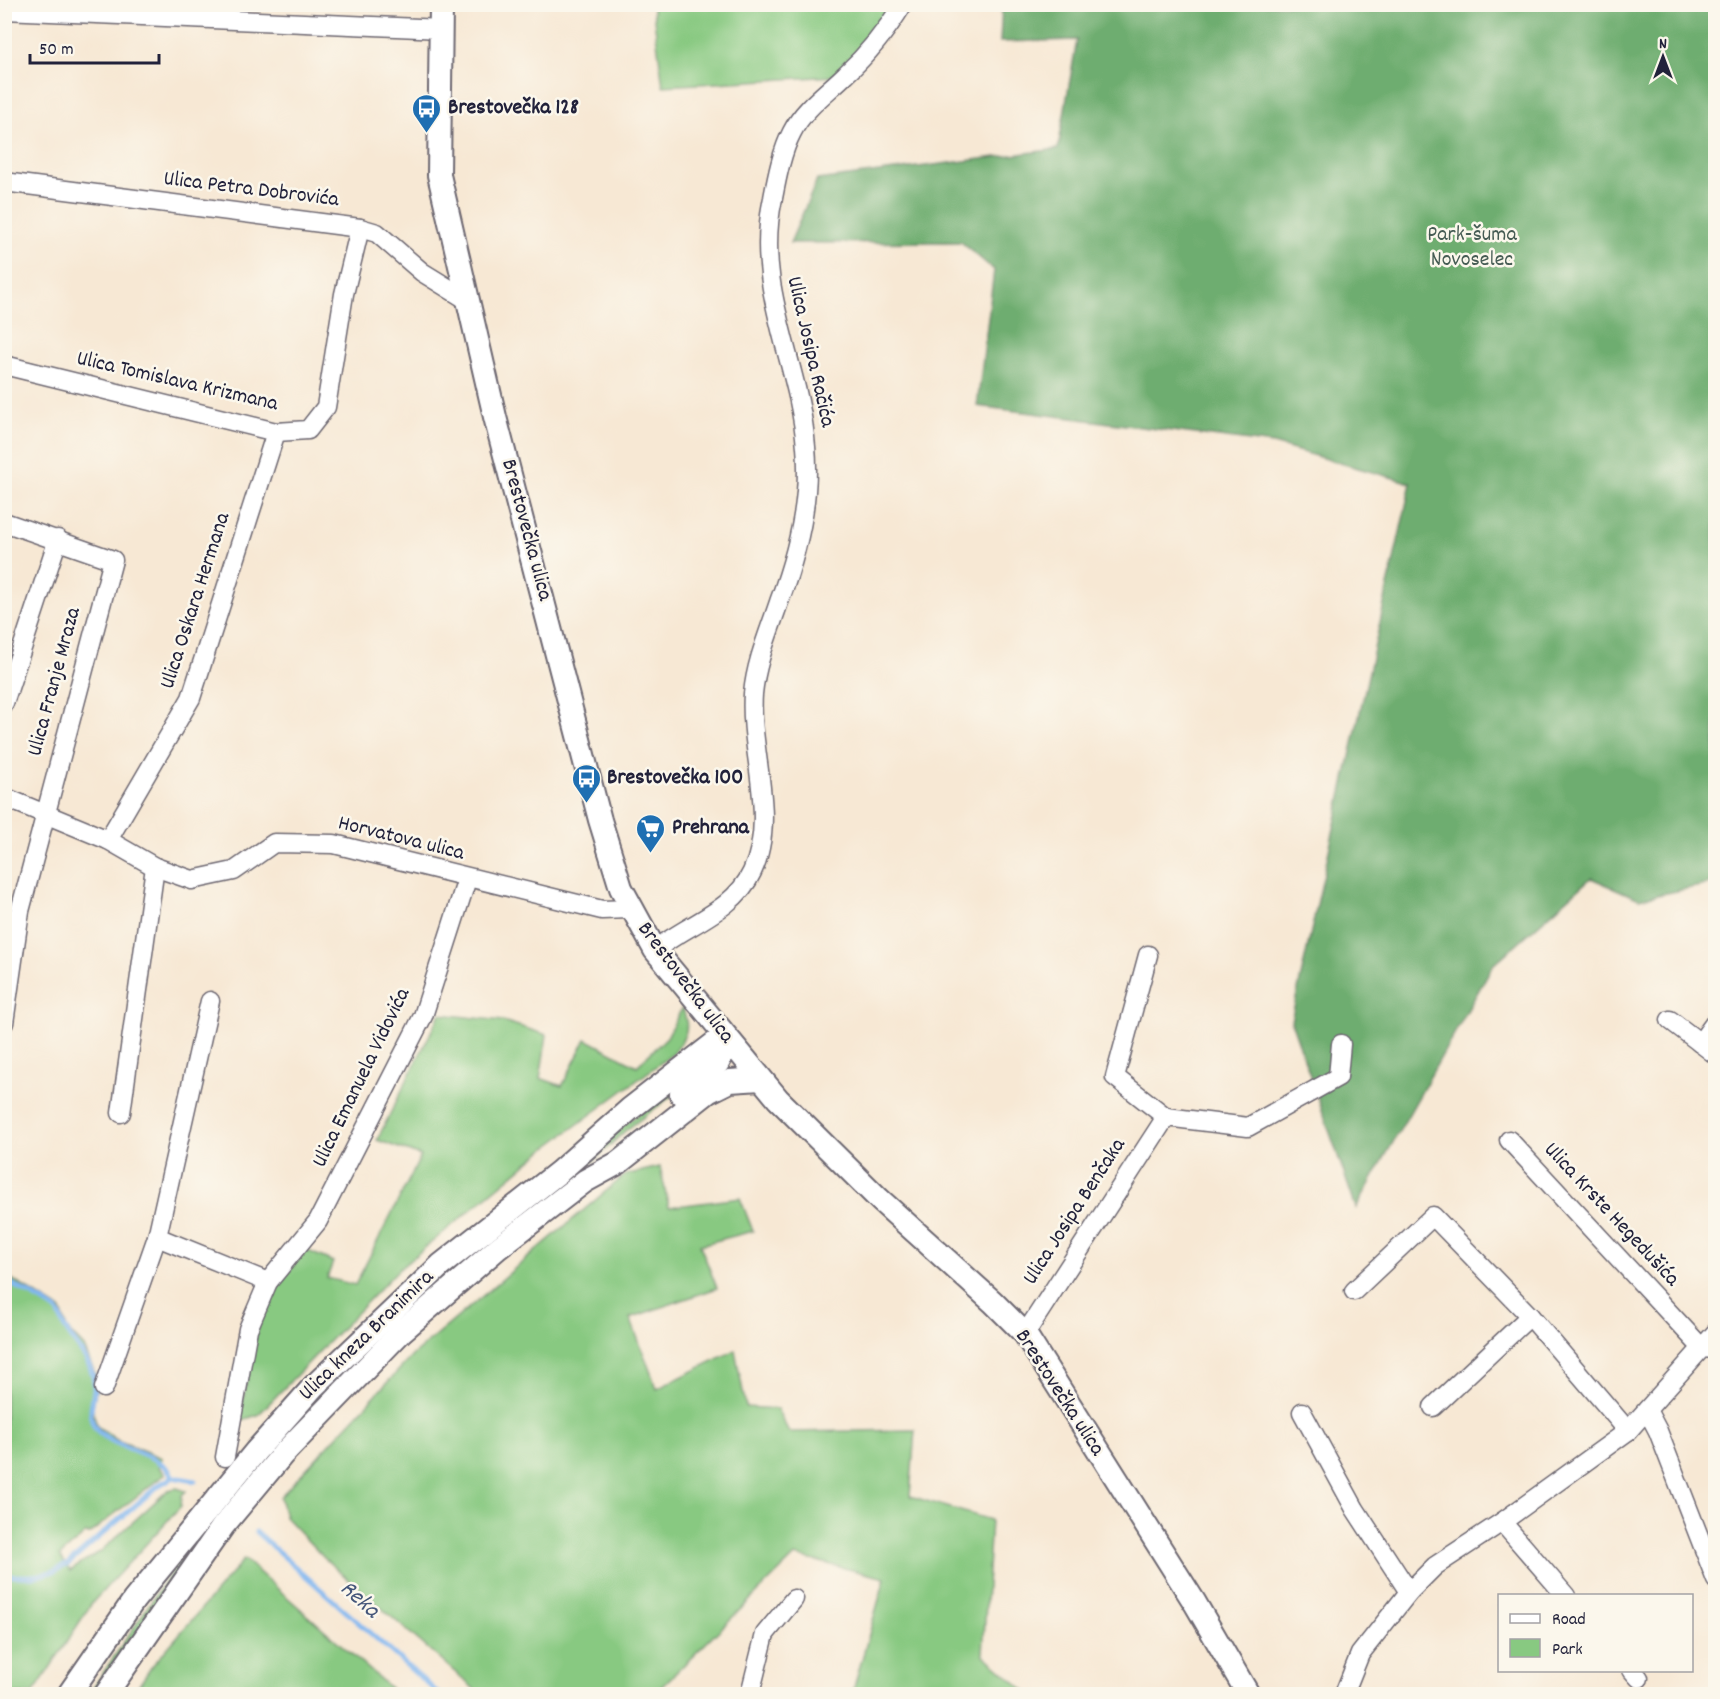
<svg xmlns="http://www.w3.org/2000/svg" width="1720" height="1699" font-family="Dekko,sans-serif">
  <rect width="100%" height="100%" fill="#fbf7ec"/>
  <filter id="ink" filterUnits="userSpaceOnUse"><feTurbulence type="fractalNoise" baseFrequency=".0167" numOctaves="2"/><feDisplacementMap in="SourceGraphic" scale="12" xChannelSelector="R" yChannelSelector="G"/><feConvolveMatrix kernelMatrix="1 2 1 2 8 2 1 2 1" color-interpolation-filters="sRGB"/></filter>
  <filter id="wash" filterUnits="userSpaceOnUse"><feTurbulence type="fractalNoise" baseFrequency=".008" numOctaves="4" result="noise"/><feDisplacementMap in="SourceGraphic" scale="24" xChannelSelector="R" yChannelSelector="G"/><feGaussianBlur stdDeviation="1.35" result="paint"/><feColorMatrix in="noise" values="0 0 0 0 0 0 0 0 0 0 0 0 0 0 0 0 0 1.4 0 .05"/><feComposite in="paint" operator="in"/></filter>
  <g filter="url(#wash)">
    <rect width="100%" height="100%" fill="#f7e8d4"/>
    <g fill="#88c981" stroke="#55765e" stroke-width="1.5">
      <polygon points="652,4 895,4 896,5 836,76 663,86"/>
      <path d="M 682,1008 C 691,1027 686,1037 674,1053 L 543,1150 L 397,1271 L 258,1415 L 239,1421 L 259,1317 L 284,1277 L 306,1250 L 333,1262 L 327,1278 L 355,1285 L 421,1156 L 377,1140 L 440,1014 L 503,1021 L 547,1035 L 540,1078 L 562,1086 L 586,1039 L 637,1066 L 667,1037 Z"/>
      <polygon points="686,1076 690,1082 625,1131 583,1171 387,1334 96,1694 89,1694 173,1569 301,1414 390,1323 612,1135"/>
      <polygon points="660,1167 669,1207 740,1198 753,1231 700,1245 717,1288 630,1318 657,1389 735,1350 746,1407 777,1409 789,1432 915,1430 910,1496 991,1520 983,1654 1029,1694 852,1694 885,1578 795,1556 654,1694 480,1694 324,1558 285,1517 280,1497 413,1355 625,1175"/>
      <polygon points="5,1275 61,1310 67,1329 84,1347 98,1381 92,1409 97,1426 117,1440 162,1458 159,1467 165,1474 89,1534 85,1534 60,1556 70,1571 101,1551 168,1490 177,1488 186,1491 182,1495 181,1506 92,1603 33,1694 5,1694"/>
      <polygon points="244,1559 397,1694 133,1694 152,1666"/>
    </g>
    <polygon fill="#6ead6f" stroke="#486855" stroke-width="1.5" points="1002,5 1715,5 1715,883 1639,899 1591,878 1493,965 1356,1208 1291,1021 1411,483 1273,444 977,406 994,270 961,242 790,243 817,180 1058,149 1077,40 1000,42"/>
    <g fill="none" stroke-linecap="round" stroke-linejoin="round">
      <g stroke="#82b7f0" stroke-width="5">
        <path d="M 4,1280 C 21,1290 40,1298 56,1310 C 62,1315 61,1324 66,1330 C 77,1348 91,1359 94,1382 C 96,1398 84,1415 97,1430 C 115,1450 163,1453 173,1477"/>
        <polyline points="256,1532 439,1694"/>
        <path d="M 4,1575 C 29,1578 46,1577 68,1564 L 159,1485 L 173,1477 L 195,1481"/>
      </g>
    </g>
  </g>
  <g filter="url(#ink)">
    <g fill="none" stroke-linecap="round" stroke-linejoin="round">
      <defs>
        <g id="minor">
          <polyline points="4,10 442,29"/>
          <polyline points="4,182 360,228 377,233 422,272 469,301"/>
          <polyline points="4,365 276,432 308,430 326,407 344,294 360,228"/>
          <polyline points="4,522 113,560 20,911 4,1023"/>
          <polyline points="4,703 58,539"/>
          <polyline points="4,797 108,840 155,867 192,880 234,871 274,843 334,844 602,910 630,909"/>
          <polyline points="108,840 191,698 276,432"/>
          <path d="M 655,950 C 687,924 734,911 752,872 C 778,817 749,752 753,694 C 756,662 769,632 779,602 C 797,554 811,499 806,447 C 799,360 753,288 773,198 C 777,177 782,151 792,132 C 804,108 828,92 846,74 C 868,54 887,30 903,4"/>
          <polyline points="1148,955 1115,1077 1166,1117"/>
          <polyline points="1670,1020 1716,1055"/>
          <polyline points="1700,1043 1716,1021"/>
          <polyline points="121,1113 155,867"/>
          <polyline points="1509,1140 1702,1348 1714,1349"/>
          <polyline points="157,1237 268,1282"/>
          <polyline points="1354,1291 1433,1216 1530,1316 1628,1431"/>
          <polyline points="1025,1334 1166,1117 1248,1127 1338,1077 1341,1044"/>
          <polyline points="104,1388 157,1237 210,1001"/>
          <polyline points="1433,1407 1530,1316"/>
          <polyline points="1647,1410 1658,1431 1716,1580"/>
          <polyline points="1302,1412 1355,1509 1409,1592"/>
          <polyline points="225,1457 248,1329 268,1282 318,1221 423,1016 467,879"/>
          <polyline points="1502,1522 1566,1596"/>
          <polyline points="1632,1670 1639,1678"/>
          <polyline points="750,1694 765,1634 794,1599"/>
          <polyline points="1344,1694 1360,1654 1409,1592 1435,1566 1502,1522 1628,1431 1716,1332"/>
        </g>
        <g id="tertiary">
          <polyline points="441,4 439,175 495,417 600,820 621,888 655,950 778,1099 880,1200 993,1302 1025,1334 1195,1603 1248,1694"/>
          <polyline points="681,1094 718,1063 729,1042"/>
          <polyline points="69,1694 134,1600 256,1451 314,1386 441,1265 559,1172 630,1109 724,1036"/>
          <polyline points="106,1694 223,1526 283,1454 401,1332 498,1248 585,1181 618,1163 708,1092 730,1081 761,1079"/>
        </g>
      </defs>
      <use href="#minor" stroke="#6d6771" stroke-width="21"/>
      <use href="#tertiary" stroke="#6d6771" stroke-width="26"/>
      <use href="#minor" stroke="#fff" stroke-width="18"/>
      <use href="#tertiary" stroke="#fff" stroke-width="22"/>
    </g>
  </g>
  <defs>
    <symbol id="bus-pin" viewBox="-11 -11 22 30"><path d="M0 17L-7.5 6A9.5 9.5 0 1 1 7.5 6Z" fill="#1f6fb2" stroke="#fbf7ec"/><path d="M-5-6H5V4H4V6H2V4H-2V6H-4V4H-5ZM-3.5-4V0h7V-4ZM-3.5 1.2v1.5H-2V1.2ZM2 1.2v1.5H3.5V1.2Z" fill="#fff"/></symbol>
    <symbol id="supermarket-pin" viewBox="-11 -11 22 30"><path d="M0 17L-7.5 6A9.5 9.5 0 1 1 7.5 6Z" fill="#1f6fb2" stroke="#fbf7ec"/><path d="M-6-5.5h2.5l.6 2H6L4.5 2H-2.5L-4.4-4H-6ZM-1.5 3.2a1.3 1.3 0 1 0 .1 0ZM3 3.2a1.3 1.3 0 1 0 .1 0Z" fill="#fff"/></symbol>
  </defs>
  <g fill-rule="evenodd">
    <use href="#bus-pin" x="410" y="92" width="33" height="45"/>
    <use href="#bus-pin" x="570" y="762" width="33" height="45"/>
    <use href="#supermarket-pin" x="634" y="812" width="33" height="45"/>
  </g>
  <g text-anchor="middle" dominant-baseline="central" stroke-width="5" stroke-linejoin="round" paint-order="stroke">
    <g font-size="22" font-weight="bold" fill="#22223b" stroke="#fbf7ec" text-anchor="start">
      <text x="448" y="108">Brestovečka 128</text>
      <text x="607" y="778">Brestovečka 100</text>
      <text x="672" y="828">Prehrana</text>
    </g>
    <g font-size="22" fill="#22223b" stroke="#fbf7ec">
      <text transform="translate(251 190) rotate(7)">Ulica Petra Dobrovića</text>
      <text transform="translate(810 352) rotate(77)">Ulica Josipa Račića</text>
      <text transform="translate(177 382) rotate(13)">Ulica Tomislava Krizmana</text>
      <text transform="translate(526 530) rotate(75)">Brestovečka ulica</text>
      <text transform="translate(196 601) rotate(-72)">Ulica Oskara Hermana</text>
      <text transform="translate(55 682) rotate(-75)">Ulica Franje Mraza</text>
      <text transform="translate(401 839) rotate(14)">Horvatova ulica</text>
      <text transform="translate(685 983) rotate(53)">Brestovečka ulica</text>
      <text transform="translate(362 1078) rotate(-64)">Ulica Emanuela Vidovića</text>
      <text transform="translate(1075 1212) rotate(-57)">Ulica Josipa Benčaka</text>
      <text transform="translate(1611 1215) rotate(47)">Ulica Krste Hegedušića</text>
      <text transform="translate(367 1336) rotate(-44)">Ulica kneza Branimira</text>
      <text transform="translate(1059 1393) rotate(57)">Brestovečka ulica</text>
    </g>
    <g font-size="22" fill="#465c54" stroke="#fbf7ec">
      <text x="1472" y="235">Park-šuma<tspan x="1472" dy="25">Novoselec</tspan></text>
    </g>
    <g font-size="24" font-style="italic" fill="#44567a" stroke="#fbf7ec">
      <text transform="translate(359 1600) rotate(42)">Reka</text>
    </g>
  </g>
  <rect width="1720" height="1699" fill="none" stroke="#fbf7ec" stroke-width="24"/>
  <rect x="1498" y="1594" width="195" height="78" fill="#fbf7ec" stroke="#a4a2a5" stroke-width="1.5"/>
  <rect x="1510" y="1614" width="30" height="9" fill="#ffffff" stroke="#a4a2a5" stroke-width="1.5"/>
  <text x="1552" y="1624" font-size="18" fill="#22223b">Road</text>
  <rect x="1510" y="1639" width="30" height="18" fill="#88c981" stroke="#a4a2a5" stroke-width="1.5"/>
  <text x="1552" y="1654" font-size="18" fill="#22223b">Park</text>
  <g transform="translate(1663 57)" stroke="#fbf7ec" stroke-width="4.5" paint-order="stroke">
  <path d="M0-4.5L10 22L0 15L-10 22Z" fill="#22223b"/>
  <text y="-9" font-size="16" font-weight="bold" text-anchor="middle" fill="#22223b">N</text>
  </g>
  <path d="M30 54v9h129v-9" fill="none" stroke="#22223b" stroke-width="3"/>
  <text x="39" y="54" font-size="18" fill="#22223b" stroke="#fbf7ec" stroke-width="4.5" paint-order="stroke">50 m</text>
</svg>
